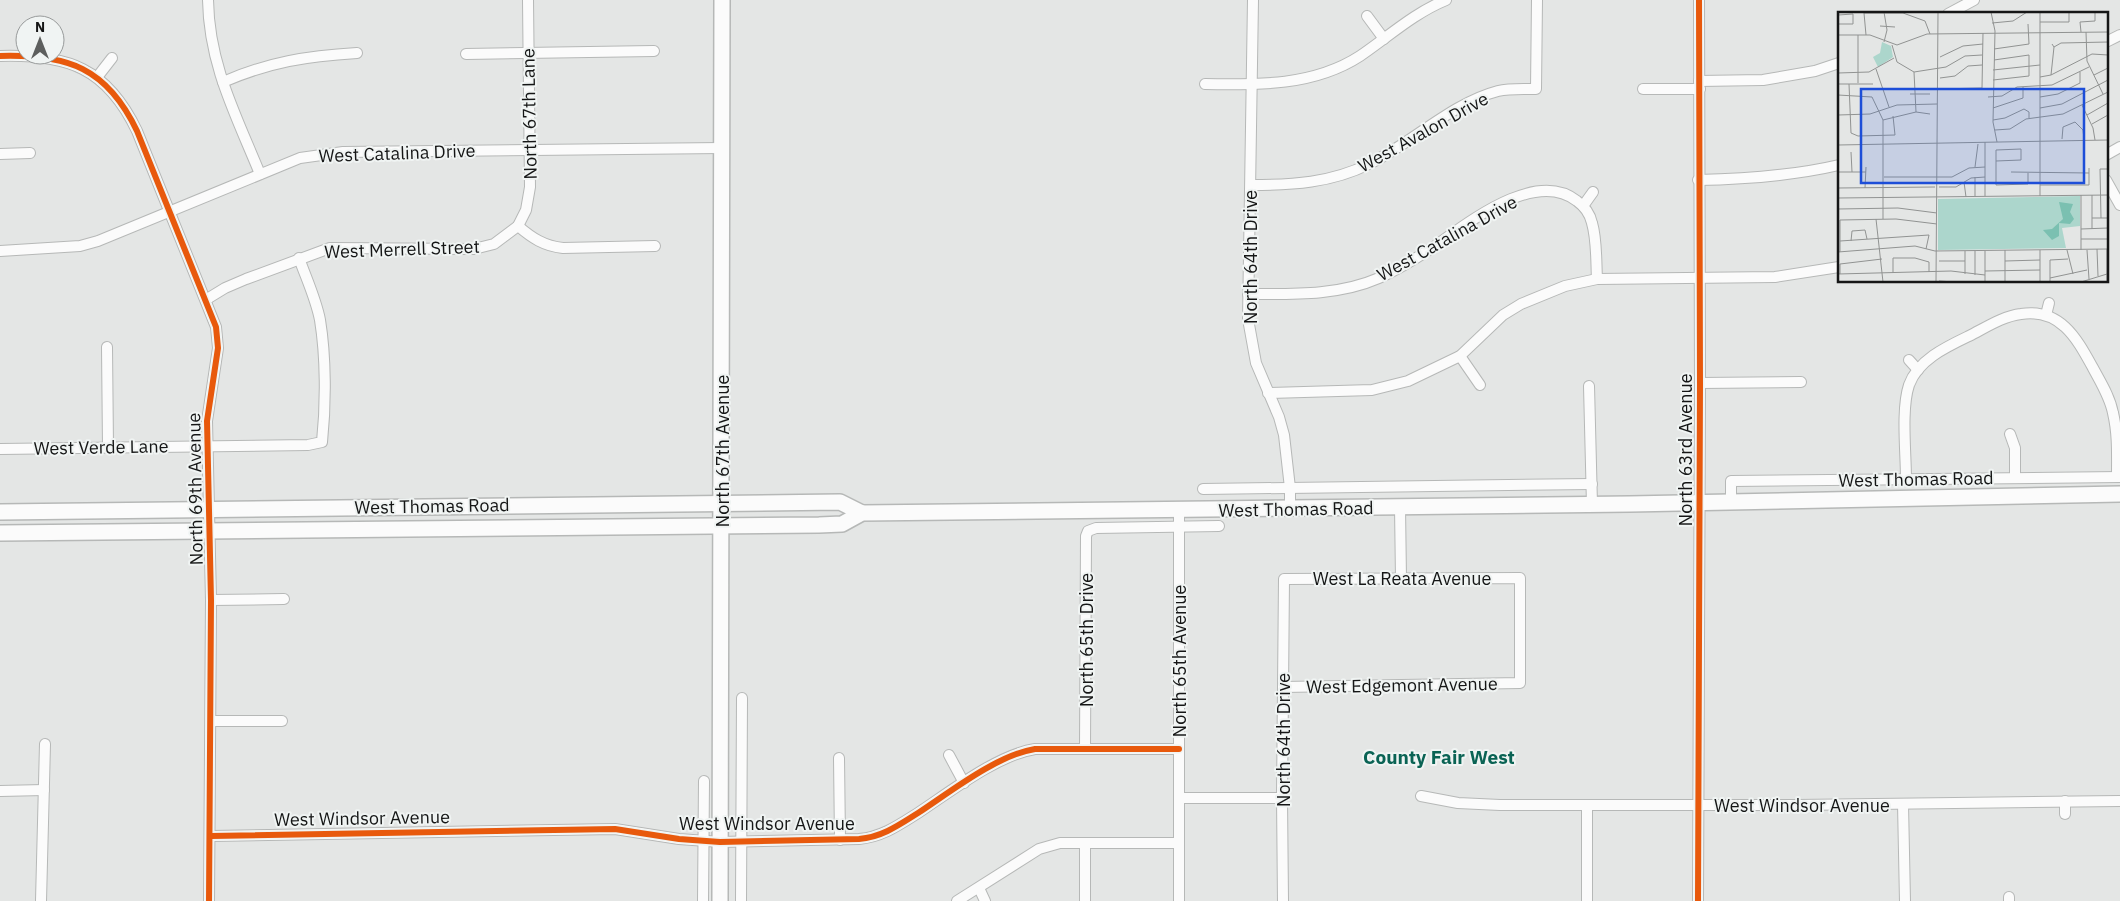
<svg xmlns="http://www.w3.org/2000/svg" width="2120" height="901" font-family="'IBM Plex Sans',sans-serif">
  <rect width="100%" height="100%" fill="#e4e6e5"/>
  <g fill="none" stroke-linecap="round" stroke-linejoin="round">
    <defs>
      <g id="minor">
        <path d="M 208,0 C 209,65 236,115 260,174"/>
        <polyline points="1253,0 1248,319 1256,363 1279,417 1284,435 1290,488 1290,509"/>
        <polyline points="1948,14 1974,0"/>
        <polyline points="1367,16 1384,39"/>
        <polyline points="2106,42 2120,35"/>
        <polyline points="466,54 654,51"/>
        <path d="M 0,56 C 68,54 107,68 137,131 L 216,327 L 218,348 L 207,421 L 211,600 L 209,901"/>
        <polyline points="98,76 112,58"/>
        <polyline points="1699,81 1763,80 1815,71 1839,63"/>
        <path d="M 223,82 C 269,62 307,56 357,53"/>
        <path d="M 1205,84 C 1258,85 1314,86 1360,56 C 1388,37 1414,13 1446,0"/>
        <polyline points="1643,89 1700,89"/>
        <polyline points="0,154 30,153"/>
        <polyline points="2106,155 2120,147"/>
        <path d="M 1698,180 C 1746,179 1792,176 1839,165"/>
        <polyline points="2106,180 2120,205"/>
        <path d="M 1251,185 C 1292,185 1331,183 1369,164 C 1412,143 1452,103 1498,91 C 1510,88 1524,89 1536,89 L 1537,0"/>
        <polyline points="1583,206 1593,192"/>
        <polyline points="518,226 526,210 530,187 528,0"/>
        <polyline points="0,251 80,246 98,241 300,158 343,152 722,148"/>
        <path d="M 1248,294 C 1292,294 1338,296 1379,278 C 1397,270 1415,259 1432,248 C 1467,224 1535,168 1577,201 C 1584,206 1590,214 1592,223 C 1597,240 1596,261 1597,279"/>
        <path d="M 207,299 L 225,288 L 246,279 L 330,248 L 474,249 L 494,244 L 518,226 C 532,238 544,246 563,248 L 655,246"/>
        <polyline points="2046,315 2049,303"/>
        <polyline points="107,347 108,447"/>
        <polyline points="1460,356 1480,385"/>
        <polyline points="1909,360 1918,370"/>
        <polyline points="1700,383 1801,382"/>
        <polyline points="1589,386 1592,505"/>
        <polyline points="1268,393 1372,390 1408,381 1460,356 1503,315 1521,304 1565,286 1597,279 1775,277 1839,267"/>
        <polyline points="2010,434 2015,448 2015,478"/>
        <path d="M 0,449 L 308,445 L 322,442 C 326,404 326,357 320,320 C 316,299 306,278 299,258"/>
        <path d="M 1906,479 C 1906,453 1901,409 1909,385 C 1918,360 1946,347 1969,336 C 1985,328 2003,316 2021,314 C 2061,308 2077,339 2093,368 C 2101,383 2110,397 2113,413 C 2118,434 2117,456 2117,477"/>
        <polyline points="1203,489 1592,484"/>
        <polyline points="1731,501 1731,481 2120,477"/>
        <polyline points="1400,507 1401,579"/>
        <polyline points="1179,511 1179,901"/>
        <polyline points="211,600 284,599"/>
        <polyline points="211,721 282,721"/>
        <polyline points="1085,749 1086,536 1088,531 1096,528 1219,526"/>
        <polyline points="949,755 964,783"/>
        <polyline points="839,758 840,840"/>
        <polyline points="0,791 44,790"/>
        <polyline points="1421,796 1458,803 1500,805 1796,805 2120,801"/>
        <polyline points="1179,798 1282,798"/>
        <polyline points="2065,801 2065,814"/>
        <polyline points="1903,804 1905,901"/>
        <path d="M 211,836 L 615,829 L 679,839 L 720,842 L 859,839 C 882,837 899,825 918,813 C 950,792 997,755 1035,749 L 1179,749"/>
        <polyline points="1085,843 1085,901"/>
        <polyline points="979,888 985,901"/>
        <polyline points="2009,897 2009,901"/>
        <polyline points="41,901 45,744"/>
        <polyline points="703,901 704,781"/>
        <polyline points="741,901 742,698"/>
        <polyline points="957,901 1039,849 1060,843 1179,843"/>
        <polyline points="1283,901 1282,798 1284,579 1520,578 1520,683 1283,687"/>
        <polyline points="1587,901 1587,805"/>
        <polyline points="1698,901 1700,383 1699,0"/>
      </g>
      <g id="secondary">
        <polyline points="0,512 840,502 862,513"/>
        <polyline points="0,533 819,525 842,524 862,513 1630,504 2120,494"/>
        <polyline points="720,901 722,0"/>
      </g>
    </defs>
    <use href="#minor" stroke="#b6b8b7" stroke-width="12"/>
    <use href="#secondary" stroke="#b6b8b7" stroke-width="18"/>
    <use href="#minor" stroke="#fbfbfb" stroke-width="10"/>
    <use href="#secondary" stroke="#fbfbfb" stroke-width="15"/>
    <defs>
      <g id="cycleway">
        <path d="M 0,56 C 68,54 107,68 137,131 L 216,327 L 218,348 L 207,421 L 211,600 L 209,901"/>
        <path d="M 211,836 L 615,829 L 679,839 L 720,842 L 859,839 C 882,837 899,825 918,813 C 950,792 997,755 1035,749 L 1179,749"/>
        <polyline points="1698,901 1700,383 1699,0"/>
      </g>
    </defs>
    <use href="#cycleway" stroke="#f0f4f3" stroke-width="9"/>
    <use href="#cycleway" stroke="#e8590c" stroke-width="6"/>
  </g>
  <g text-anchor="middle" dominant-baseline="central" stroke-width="4" stroke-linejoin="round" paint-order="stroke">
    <g font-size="18" fill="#151616" stroke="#f0f4f3">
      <text transform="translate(529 114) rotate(-91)">North 67th Lane</text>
      <text transform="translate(1423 132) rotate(-29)">West Avalon Drive</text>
      <text transform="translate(397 153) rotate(-2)">West Catalina Drive</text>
      <text transform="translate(1447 238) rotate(-29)">West Catalina Drive</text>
      <text transform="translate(402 249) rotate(-2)">West Merrell Street</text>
      <text transform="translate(1250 257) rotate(-90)">North 64th Drive</text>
      <text transform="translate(101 447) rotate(-1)">West Verde Lane</text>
      <text transform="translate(1685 450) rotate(-90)">North 63rd Avenue</text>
      <text transform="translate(722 451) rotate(-90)">North 67th Avenue</text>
      <text transform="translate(1916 479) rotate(-1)">West Thomas Road</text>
      <text transform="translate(195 489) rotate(-91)">North 69th Avenue</text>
      <text transform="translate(432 506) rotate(-1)">West Thomas Road</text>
      <text transform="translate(1296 509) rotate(-1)">West Thomas Road</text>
      <text x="1402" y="578">West La Reata Avenue</text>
      <text transform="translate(1086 640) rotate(-90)">North 65th Drive</text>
      <text transform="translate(1179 661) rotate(-90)">North 65th Avenue</text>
      <text transform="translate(1402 685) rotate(-1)">West Edgemont Avenue</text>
      <text transform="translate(1283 740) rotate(-90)">North 64th Drive</text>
      <text x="1802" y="805">West Windsor Avenue</text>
      <text transform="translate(362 818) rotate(-1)">West Windsor Avenue</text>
      <text x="767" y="823">West Windsor Avenue</text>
    </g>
    <g font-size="19" font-weight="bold" fill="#0a6354" stroke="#f0f4f3">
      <text x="1439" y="757">County Fair West</text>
    </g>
  </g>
  <g transform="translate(1838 12)">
    <rect width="270" height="270" fill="#e4e6e5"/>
    <path d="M 44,30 L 53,34 L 55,45 L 40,55 L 35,45 L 42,41 ZM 242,184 L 242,214 L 224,216 L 228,236 L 100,238 L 100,187 Z" fill="#acd6cc"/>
    <path d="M 221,190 L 235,192 L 232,200 L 236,207 L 232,212 L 221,211 L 221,224 L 214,228 L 205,218 L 214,217 L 225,207 Z" fill="#7bc0b1"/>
    <path fill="none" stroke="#919392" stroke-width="1" d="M 46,0 L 49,18 L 46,30M 153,0 L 157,19 L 155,110 L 159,130M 202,0 L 202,184M 0,3 L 15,2 L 15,12 L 0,12M 202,10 L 231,10 L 231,0M 154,11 L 175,9 L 189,0M 42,14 L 57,15M 243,20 L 242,10 L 257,9 L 257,0M 248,20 L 249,49 L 265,82M 0,23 L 32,23 L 59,33 L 89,22 L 270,20M 28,23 L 26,1 L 65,1 L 87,9 L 92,22M 214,32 L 216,35 L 223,31 L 270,30M 54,33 L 59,50 L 76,60 L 108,55 L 127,44 L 144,43M 156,37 L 191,32 L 190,12M 102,45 L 125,34 L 145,32M 38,57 L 51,95M 155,58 L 202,53M 76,60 L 78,100M 0,61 L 31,60 L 56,46M 213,63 L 216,35M 256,63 L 270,56M 202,65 L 213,63 L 254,42 L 270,43M 102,66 L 117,64 L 130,54 L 144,53M 155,68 L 191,64 L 191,43 L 156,48M 20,71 L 20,23M 0,72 L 35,72M 11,72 L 13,121M 99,77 L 144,76 L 145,21M 72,82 L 92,82M 0,83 L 34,85 L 45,108 L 45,207M 150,85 L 164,84 L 179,75 L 214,73 L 251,55M 202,85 L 220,82 L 242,71 L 242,60M 244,93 L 255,116 L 257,128M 155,96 L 185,86 L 185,75M 202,96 L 224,92 L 270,68M 0,103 L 32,102 L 59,93 L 99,92M 249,103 L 270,91M 45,108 L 78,100 L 92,102M 155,108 L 167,106 L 186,97 L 191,100 L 191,106M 254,112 L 270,103M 157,118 L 172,117 L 188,107 L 225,102 L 270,80M 13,121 L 20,124 L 57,123 L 55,104M 224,127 L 225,115 L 237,110 L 245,118 L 246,127M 147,130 L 147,184M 0,133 L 270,128M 13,140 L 14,160M 158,149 L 183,148 L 183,137 L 158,138 L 158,173 L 190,172 L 190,161M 137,155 L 140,132M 0,160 L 28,160M 173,160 L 251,161M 46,165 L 114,165 L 131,156 L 147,155M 137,165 L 137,184M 126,170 L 128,185M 202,173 L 251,173 L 251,156M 101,175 L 118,175 L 133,166 L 147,165M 0,176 L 97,175M 27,176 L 28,155M 254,183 L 254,217M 0,186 L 270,183M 0,197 L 60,196 L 99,201M 254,206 L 270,206M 263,206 L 262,157 L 270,157M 38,207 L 45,270M 243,217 L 270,216M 243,227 L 270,227M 2,229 L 91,223 L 88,237M 13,229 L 14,219 L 27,218 L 29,227M 259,237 L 260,264M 269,237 L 269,270M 167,238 L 167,270M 229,238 L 235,262M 243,238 L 243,183M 249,238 L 251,267M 0,240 L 77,234 L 97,239 L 270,237M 2,240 L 2,208 L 58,207 L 99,212M 101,249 L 127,249M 167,249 L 202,248M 147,259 L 202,258M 55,261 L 55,246 L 77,246 L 91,250 L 91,260M 0,262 L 113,259 L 147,263M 2,262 L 2,252 L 44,247M 127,262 L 127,239M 137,263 L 137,239M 212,266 L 249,258M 101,269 L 116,270M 98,270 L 100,0M 147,270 L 147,239M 202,270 L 202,238M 212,270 L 212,248 L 230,247M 243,270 L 269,262"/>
    <path fill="#1d4ed8" fill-opacity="0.15" stroke="#1d4ed8" stroke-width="2.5" d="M 23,77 L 246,77 L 246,171 L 23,171 Z"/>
    <rect width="270" height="270" fill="none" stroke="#151616" stroke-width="2.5"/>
  </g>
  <g transform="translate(40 40)"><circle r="24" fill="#f0f4f3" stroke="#989b9b"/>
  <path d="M0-4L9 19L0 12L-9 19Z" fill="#5d5f5e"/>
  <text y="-8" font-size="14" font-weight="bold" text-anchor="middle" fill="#151616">N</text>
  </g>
</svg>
